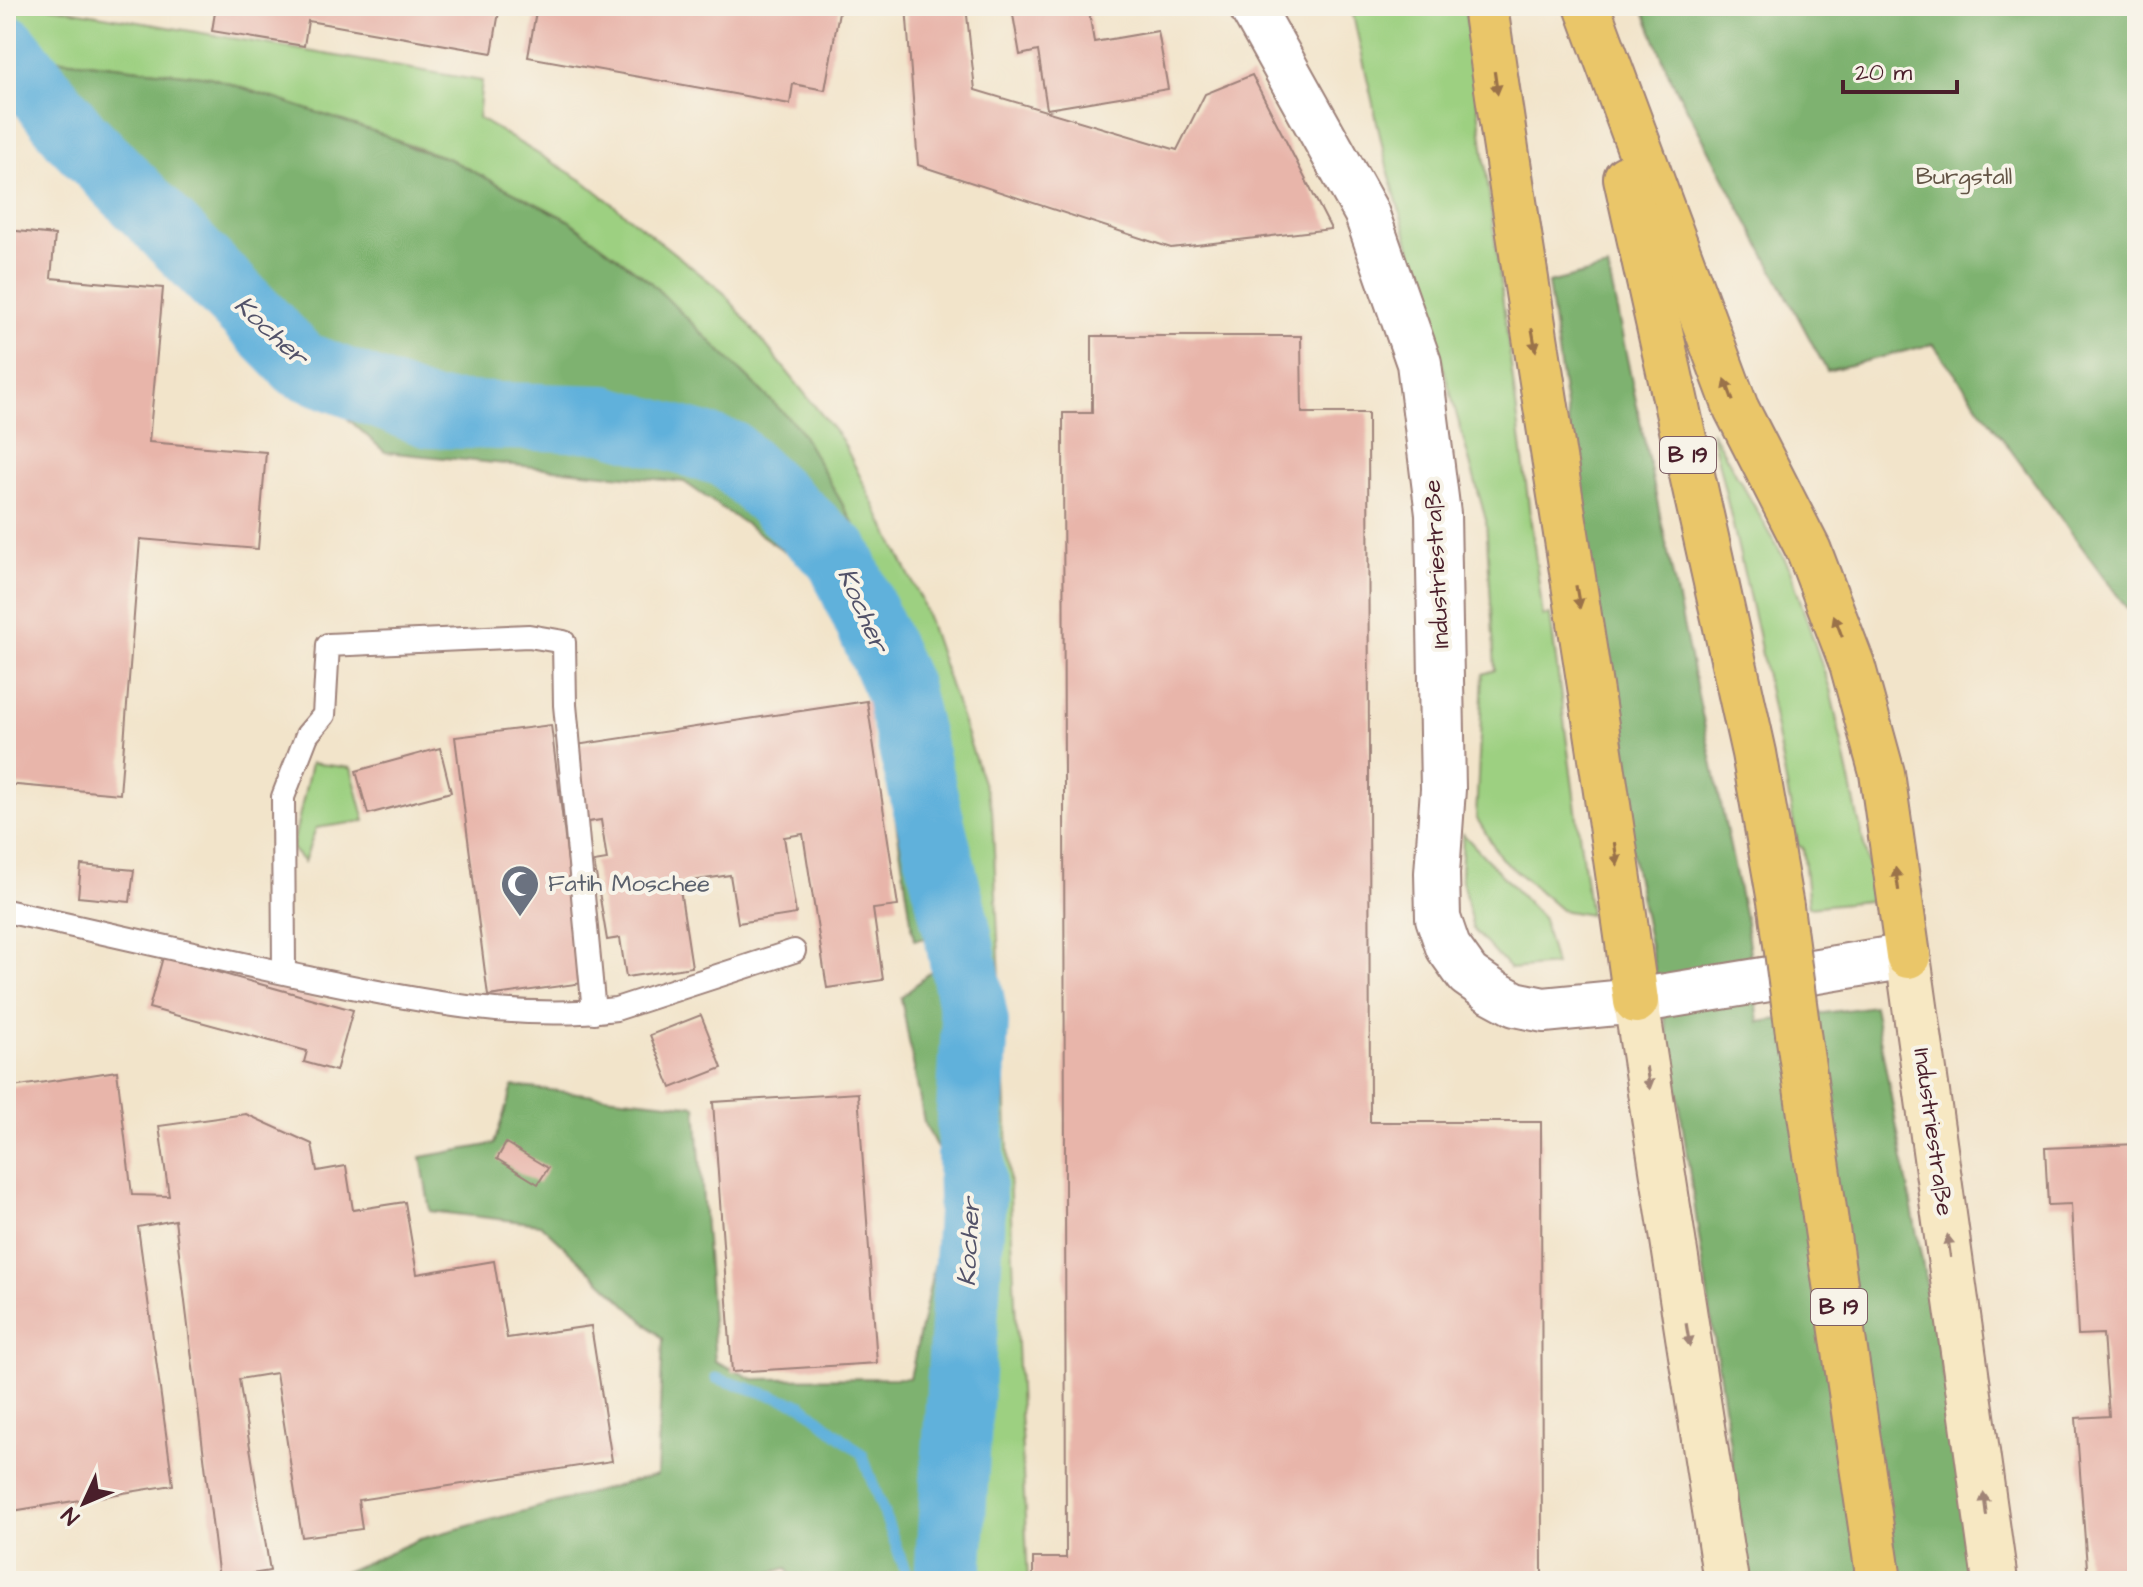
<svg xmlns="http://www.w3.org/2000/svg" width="2143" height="1587" font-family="'Architects Daughter',sans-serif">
  <rect width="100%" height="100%" fill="#f7f3e8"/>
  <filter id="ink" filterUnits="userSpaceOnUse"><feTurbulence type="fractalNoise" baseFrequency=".0125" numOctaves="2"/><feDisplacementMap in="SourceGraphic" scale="16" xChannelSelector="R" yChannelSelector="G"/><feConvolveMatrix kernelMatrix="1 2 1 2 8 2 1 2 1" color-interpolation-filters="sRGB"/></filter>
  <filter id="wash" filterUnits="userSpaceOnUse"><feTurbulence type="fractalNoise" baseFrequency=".006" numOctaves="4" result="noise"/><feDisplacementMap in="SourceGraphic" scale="32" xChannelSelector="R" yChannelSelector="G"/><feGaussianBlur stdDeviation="1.8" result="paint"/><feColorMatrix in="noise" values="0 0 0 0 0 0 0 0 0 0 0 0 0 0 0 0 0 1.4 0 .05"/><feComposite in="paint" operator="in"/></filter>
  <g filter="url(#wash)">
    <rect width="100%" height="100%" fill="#f2e4ca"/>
    <g fill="#9dd081" stroke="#747856" stroke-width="2">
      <polygon points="45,6 482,81 478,118 585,182 724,293 842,440 921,599 992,809 1028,1581 975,1581 985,1019 877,564 649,281 568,220 447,158 210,77 36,57 6,11"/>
      <polygon points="1351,6 1465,6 1543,616 1550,615 1590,915 1561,910 1501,858 1476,817 1483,674 1495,670 1486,520 1386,162"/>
      <polygon points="1711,430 1789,567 1830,689 1876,900 1809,907 1803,847 1798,846 1758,634"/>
      <polygon points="311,763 351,768 365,821 316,828 304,862 292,849"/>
      <polygon points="1463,834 1543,919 1555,965 1510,969 1473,929 1461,876"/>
    </g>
    <g fill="#7eb26f" stroke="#64684d" stroke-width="2">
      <polygon points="1642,6 2137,6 2137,622 1933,344 1827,371 1670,77"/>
      <polygon points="36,57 210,77 385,135 412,148 447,158 568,220 649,281 798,427 877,564 967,933 914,940 863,605 684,482 385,452 73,173 6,84 6,58"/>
      <polygon points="1608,268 1746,923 1759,1022 1874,1006 1956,1442 1974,1581 1750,1581 1674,1067 1627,828 1548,283"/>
      <polygon points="967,938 985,1019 988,1381 975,1581 793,1581 787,1568 742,1581 324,1581 420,1539 657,1475 663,1339 540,1224 430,1211 421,1157 494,1144 513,1086 696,1106 715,1361 753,1379 910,1378 953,1180 924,1122 901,998"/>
    </g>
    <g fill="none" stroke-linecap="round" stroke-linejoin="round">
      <polyline stroke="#60b1db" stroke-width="11" points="716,1378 802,1405 862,1454 909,1581"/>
      <polyline stroke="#60b1db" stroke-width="68" points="6,48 76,136 301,365 430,414 604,419 729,454 839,556 897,686 958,934 975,1023 970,1114 972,1198 948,1581"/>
    </g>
    <g id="blocks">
      <g fill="#e8b5aa">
        <polygon points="216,6 500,6 492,53 308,21 304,46 212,31"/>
        <polygon points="537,6 840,6 825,90 793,84 790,104 528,57"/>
        <polygon points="906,6 966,6 975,90 1177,150 1205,94 1252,75 1331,229 1171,248 918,165"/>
        <polygon points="1032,6 1088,6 1094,42 1158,31 1168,89 1047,109 1038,51 1020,55 1012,9"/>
        <polygon points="7,230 55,235 51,278 163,288 149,442 266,452 258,549 140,539 120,794 6,784"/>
        <polygon points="1092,336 1301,336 1302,413 1368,413 1370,1122 1541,1122 1542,1581 1033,1581 1033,1558 1066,1558 1063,413 1092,413"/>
        <polygon points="867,701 898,906 873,909 883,980 827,988 803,834 784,837 796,914 738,923 730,875 679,883 692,967 626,977 620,938 607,940 594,862 607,860 601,820 588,822 576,745"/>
        <polygon points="551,725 583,983 488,996 455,737"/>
        <polygon points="440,748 451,792 368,814 356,771"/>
        <polygon points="81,865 134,870 130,902 78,897"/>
        <polygon points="163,957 353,1010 336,1071 304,1062 307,1051 149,1008"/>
        <polygon points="701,1015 722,1068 671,1088 650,1035"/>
        <polygon points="117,1071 132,1195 169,1196 159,1126 246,1114 312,1144 317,1171 346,1166 353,1210 405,1202 417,1274 494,1261 507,1338 591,1326 612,1461 358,1500 362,1529 302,1537 276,1373 239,1379 270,1571 219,1579 175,1220 138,1227 173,1485 6,1512 6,1088"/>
        <polygon points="858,1093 877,1363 732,1372 713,1102"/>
        <polygon points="506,1143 548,1168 538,1184 497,1159"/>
        <polygon points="2137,1144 2137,1581 2088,1581 2076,1418 2109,1416 2103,1334 2078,1335 2071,1204 2048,1205 2045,1148"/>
      </g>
    </g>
  </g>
  <g filter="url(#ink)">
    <use href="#blocks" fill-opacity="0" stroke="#9e827a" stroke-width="2"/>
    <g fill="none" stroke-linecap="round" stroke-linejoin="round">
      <defs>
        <g id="service">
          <path d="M 6,911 C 105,933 204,956 303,977 C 405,998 512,1022 616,1009 L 794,951"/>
          <polyline points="284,972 283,797 307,735 324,715 328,645 529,636 564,642 565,705 594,1012"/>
        </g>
        <polyline id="tertiary" points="1251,6 1366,212 1419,363 1438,514 1443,789 1437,873 1438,918 1448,947 1468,975 1491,991 1515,1004 1544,1010 1636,1001 1908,956"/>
        <g id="secondary">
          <polyline points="1908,956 1995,1581"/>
          <polyline points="1636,1001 1726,1581"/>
        </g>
        <g id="trunk">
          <path d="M 1485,6 C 1532,338 1591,668 1636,1001"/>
          <polyline points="1587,6 1736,408 1809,551 1852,664 1882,773 1908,956"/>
          <polyline points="1626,178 1754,753 1781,907"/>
          <polyline points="1798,1033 1879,1581"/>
        </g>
      </defs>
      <use href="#service" stroke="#9e827a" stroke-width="26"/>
      <use href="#tertiary" stroke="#9e827a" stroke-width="48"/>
      <use href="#secondary" stroke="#9e827a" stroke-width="48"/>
      <use href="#trunk" stroke="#9e827a" stroke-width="48"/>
      <use href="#service" stroke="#fff" stroke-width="22"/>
      <use href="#tertiary" stroke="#fff" stroke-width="44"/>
      <use href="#secondary" stroke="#f7e8c3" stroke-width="44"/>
      <use href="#trunk" stroke="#eac669" stroke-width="44"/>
      <defs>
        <polyline id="trunk-bridge" points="1781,907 1798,1033"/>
      </defs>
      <use href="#trunk-bridge" stroke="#9e827a" stroke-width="48" stroke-linecap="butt"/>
      <use href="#trunk-bridge" stroke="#eac669" stroke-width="44"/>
    </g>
    <defs><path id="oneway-solid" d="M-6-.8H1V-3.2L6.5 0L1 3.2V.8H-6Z" transform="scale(2)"/></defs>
    <g fill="#9a724a">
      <use href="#oneway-solid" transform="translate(1496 83) rotate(82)"/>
      <use href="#oneway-solid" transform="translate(1534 340) rotate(80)"/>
      <use href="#oneway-solid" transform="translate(1729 390) rotate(-110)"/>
      <use href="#oneway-solid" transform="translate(1578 597) rotate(80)"/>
      <use href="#oneway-solid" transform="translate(1838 626) rotate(-111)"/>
      <use href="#oneway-solid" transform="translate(1616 854) rotate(82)"/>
      <use href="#oneway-solid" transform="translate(1897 879) rotate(-98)"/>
    </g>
    <g fill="#a08477">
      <use href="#oneway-solid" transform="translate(1648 1078) rotate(81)"/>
      <use href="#oneway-solid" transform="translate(1949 1246) rotate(-98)"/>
      <use href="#oneway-solid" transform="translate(1688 1335) rotate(81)"/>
      <use href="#oneway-solid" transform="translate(1985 1504) rotate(-97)"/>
    </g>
  </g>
  <defs>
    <symbol id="mosque-pin" viewBox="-11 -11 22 30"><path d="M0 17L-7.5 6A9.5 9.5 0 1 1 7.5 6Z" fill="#6b7280" stroke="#f7f3e8"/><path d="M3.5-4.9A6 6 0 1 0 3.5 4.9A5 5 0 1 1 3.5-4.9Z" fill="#fff"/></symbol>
  </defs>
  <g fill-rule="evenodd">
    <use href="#mosque-pin" x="498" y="862" width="44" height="60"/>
  </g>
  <g text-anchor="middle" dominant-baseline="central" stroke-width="8" stroke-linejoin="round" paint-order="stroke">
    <g fill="#f7f3e8" stroke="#7e5f64" stroke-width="2">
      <rect x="1660" y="437" width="56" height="36" rx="6"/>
      <rect x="1811" y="1289" width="56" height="36" rx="6"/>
    </g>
    <g font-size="22" font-weight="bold" fill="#4a1f2b">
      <text x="1688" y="455">B 19</text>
      <text x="1839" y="1307">B 19</text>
    </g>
    <g font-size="24" fill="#635445" stroke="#f7f3e8">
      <text x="1964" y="177">Burgstall</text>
    </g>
    <g font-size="24" fill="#4a1f2b" stroke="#f7f3e8">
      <text transform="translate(1437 564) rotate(-93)">Industriestraße</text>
      <text transform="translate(1933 1132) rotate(82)">Industriestraße</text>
    </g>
    <g font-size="24" fill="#5b616d" stroke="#f7f3e8" text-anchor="start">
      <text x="548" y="884">Fatih Moschee</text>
    </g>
    <g font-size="26" font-style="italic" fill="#525269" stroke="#f7f3e8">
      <text transform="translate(271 331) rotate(43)">Kocher</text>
      <text transform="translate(863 610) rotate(66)">Kocher</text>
      <text transform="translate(969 1242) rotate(-87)">Kocher</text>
    </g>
  </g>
  <rect width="2143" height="1587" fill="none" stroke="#f7f3e8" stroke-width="32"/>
  <g transform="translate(84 1503) rotate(226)" stroke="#f7f3e8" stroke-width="6" paint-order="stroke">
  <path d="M0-6L14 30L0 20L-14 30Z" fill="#4a1f2b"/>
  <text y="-12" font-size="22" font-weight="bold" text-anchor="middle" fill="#4a1f2b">N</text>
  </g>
  <path d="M1843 80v12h114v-12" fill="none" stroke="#4a1f2b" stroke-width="4"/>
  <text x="1855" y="80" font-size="24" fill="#4a1f2b" stroke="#f7f3e8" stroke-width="6" paint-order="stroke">20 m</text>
</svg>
